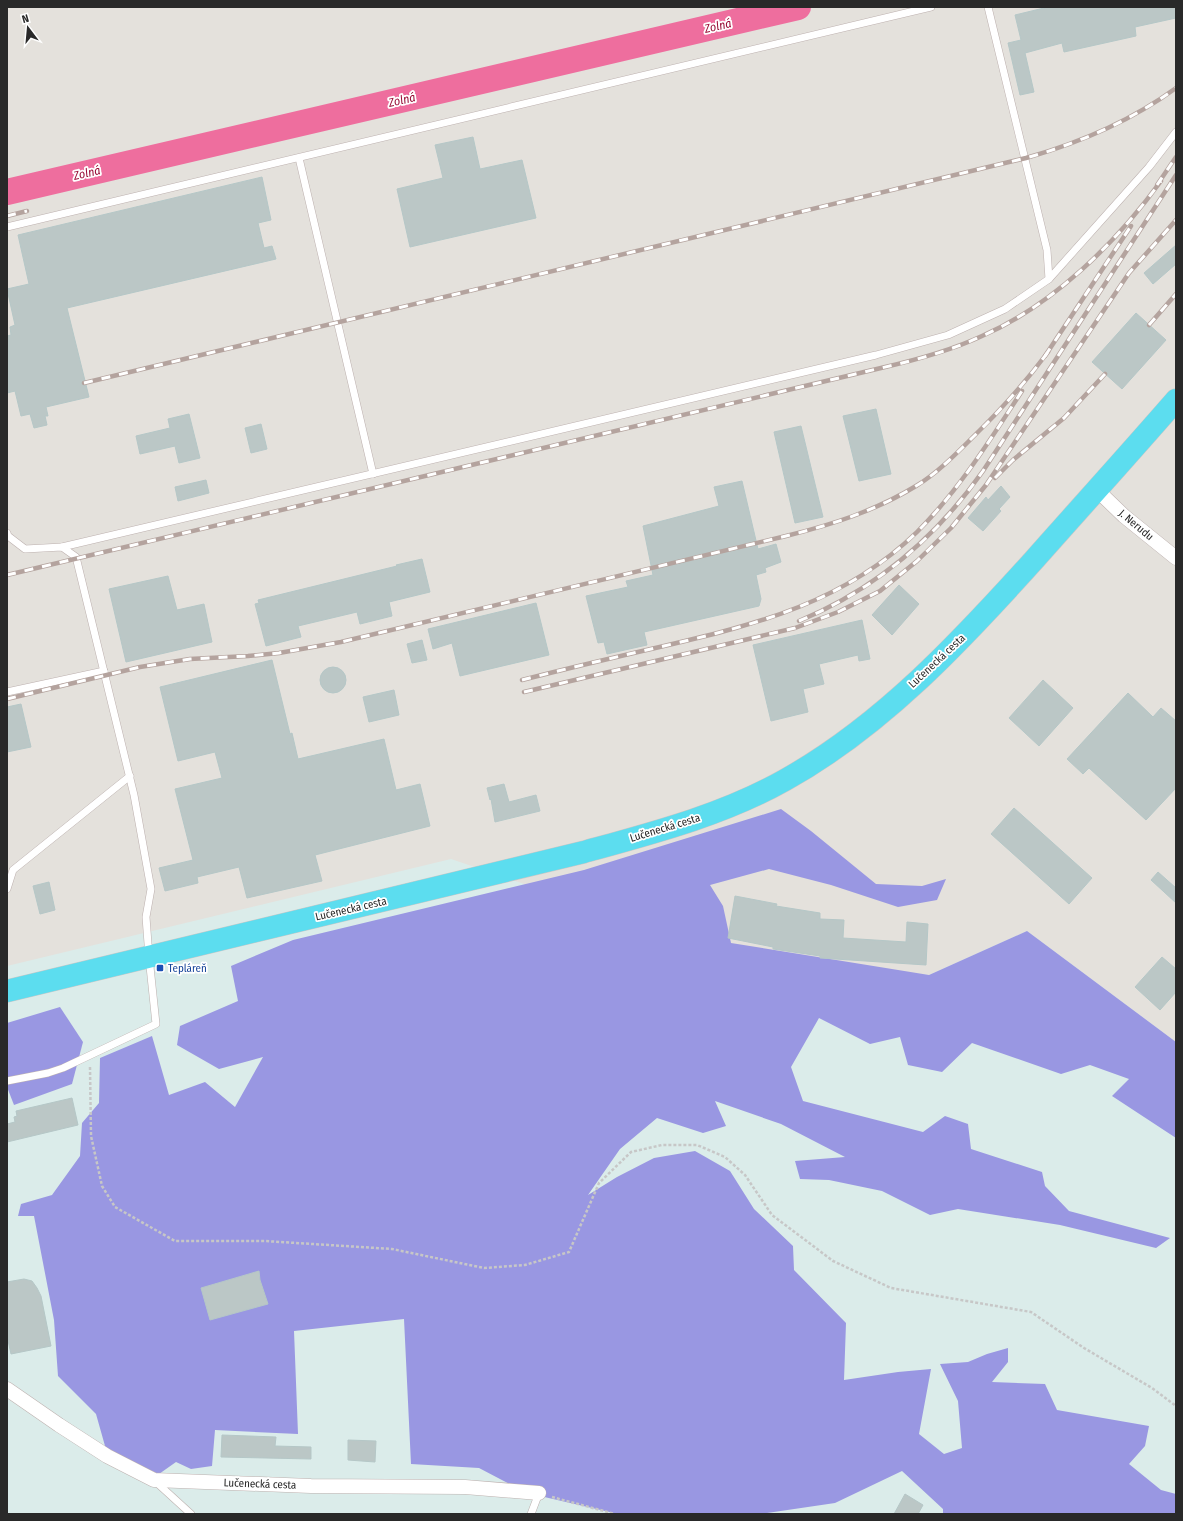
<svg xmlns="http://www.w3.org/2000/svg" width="1183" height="1521" font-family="'Fira Sans Condensed',sans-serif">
  <rect width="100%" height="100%" fill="#dbecea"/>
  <polygon fill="#e4e1dc" points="7,7 1176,7 1176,1042 1027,931 929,975 721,951 451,859 7,966"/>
  <g fill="#9997e2">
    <polygon points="781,809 811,831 876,884 922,886 946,879 937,900 898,907 831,885 769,869 710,885 723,906 731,943 929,975 1027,931 1176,1042 1176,1138 1112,1096 1129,1079 1090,1065 1061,1074 972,1043 942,1072 908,1065 900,1037 870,1044 819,1018 791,1067 803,1101 923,1132 945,1116 968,1124 971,1149 1042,1172 1045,1186 1069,1211 1170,1238 1156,1248 1060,1225 958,1209 930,1215 882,1191 829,1180 800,1179 795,1161 845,1157 781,1124 715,1101 726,1126 703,1133 657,1118 620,1149 588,1195 617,1177 654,1158 695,1151 730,1171 754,1209 793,1246 794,1270 846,1323 844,1380 898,1372 931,1369 919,1434 944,1454 962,1448 958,1401 940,1364 968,1362 987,1354 1008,1348 1008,1362 992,1382 1045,1384 1057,1410 1149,1426 1145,1446 1129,1464 1161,1490 1176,1494 1176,1514 943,1514 943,1509 902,1471 835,1503 761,1514 618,1514 527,1493 479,1468 411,1464 404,1319 294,1331 298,1434 215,1430 212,1466 191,1469 176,1462 159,1474 107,1453 96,1414 58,1376 54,1320 34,1216 18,1216 21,1204 52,1195 80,1156 82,1123 99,1103 100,1058 152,1036 169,1095 205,1082 235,1107 263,1057 219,1069 177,1045 180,1026 238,1001 231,966 293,940 584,870"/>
    <polygon points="60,1007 83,1042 72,1084 14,1105 7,1087 7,1023"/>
  </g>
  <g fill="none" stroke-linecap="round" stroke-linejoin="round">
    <polyline stroke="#ee6e9e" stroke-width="26" points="7,192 798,7"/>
  </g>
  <g fill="#bbc7c6" stroke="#b5c7c7">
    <polygon points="1048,7 1176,7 1176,18 1135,27 1136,36 1064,52 1062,43 1025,53 1034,92 1020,95 1008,43 1021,40 1015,15"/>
    <polygon points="473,137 480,169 522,160 536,218 410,247 397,189 443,178 435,145"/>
    <polygon points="262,177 271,220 258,223 264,248 272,246 276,259 67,308 89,397 46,407 48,416 45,416 47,425 34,428 30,414 21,416 15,391 7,393 7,336 11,335 10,327 15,325 7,289 29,284 18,235"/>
    <polygon points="1176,245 1176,264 1153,284 1144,273"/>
    <polygon points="1136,313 1166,340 1122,389 1092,362"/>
    <polygon points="876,409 891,474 859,481 843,416"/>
    <polygon points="189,414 200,458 179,463 175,446 140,454 136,436 170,428 168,419"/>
    <polygon points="261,424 267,449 251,453 245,428"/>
    <polygon points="801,426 823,517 795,523 774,432"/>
    <polygon points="206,480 209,493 178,501 175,487"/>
    <polygon points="742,481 758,549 776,544 781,562 765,568 766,572 756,575 761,599 759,606 644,632 647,645 607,654 604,642 598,643 586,596 628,587 626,581 653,575 643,526 719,506 714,487"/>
    <polygon points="1001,486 1010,497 999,509 1001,511 983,531 968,518 986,497 988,500"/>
    <polygon points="422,559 430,592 389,602 392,616 360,624 357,612 298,626 301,637 266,646 255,604 259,603 258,600 397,566 396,565"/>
    <polygon points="168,576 177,610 204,604 212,642 126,662 109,589"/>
    <polygon points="899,585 919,604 892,635 872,615"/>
    <polygon points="536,603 549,655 460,676 452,643 433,649 428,629"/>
    <polygon points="862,620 870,659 859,661 858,655 819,664 824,684 803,689 808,712 771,721 753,645"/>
    <polygon points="422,640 427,660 412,663 407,644"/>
    <polygon points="272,660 290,734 292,733 298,759 384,739 396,790 420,784 430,826 315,855 322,881 247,898 239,867 197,877 198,883 165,891 159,868 193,860 175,789 222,778 215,752 178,761 160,687"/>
    <circle cx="333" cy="680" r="13"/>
    <polygon points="1043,680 1073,708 1039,746 1009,718"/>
    <polygon points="394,690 399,715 369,722 363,697"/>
    <polygon points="1128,693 1153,717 1161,708 1176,721 1176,788 1146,820 1089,768 1083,774 1067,759"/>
    <polygon points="21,704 31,747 7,752 7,707"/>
    <polygon points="504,784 509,802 536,795 540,811 495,822 491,799 490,800 487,788"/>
    <polygon points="1014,808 1092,878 1069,904 991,834"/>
    <polygon points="1158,872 1176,888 1176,903 1151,880"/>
    <polygon points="49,882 55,910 40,914 33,886"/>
    <polygon points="735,896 777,904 776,906 820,913 820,919 844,920 843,938 906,942 907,922 928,924 926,965 820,958 820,956 773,949 773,947 728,938"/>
    <polygon points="1162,957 1176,969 1176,992 1160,1010 1135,987"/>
    <polygon points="72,1098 78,1125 7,1142 7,1124 15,1122 14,1117 17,1116 16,1111"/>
    <polygon points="259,1271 260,1280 268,1304 210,1320 201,1288"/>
    <polygon points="24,1279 32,1281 37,1288 41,1296 51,1346 11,1354 7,1336 7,1282"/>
    <polygon points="222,1435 276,1437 275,1446 311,1447 311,1459 221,1457"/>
    <polygon points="348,1440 376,1441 375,1462 348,1460"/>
    <polygon points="905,1494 923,1505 918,1514 894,1514"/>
  </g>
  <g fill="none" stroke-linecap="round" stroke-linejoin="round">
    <defs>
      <g id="lane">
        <polyline points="299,158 373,474"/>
        <polyline points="7,227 931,7"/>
        <polyline points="1049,279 1149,167 1176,132"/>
        <polyline points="7,533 8,536 25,549 62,547 76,557 134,795 151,889 146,917 149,957 156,1024 63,1068 48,1073 7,1081"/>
        <polyline points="62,547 876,355 948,335 1005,309 1049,279 1047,250 988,7"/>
        <polyline points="7,692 104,671"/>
        <polyline points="7,889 13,870 130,776"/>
        <polyline points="156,1482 191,1514"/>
        <polyline points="531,1514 539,1493"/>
      </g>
      <g id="street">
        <polyline points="1097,490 1124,516 1176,558"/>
        <polyline points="7,1389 59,1425 107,1456 154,1480 311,1486 465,1487 539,1493"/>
      </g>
      <path id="primary" d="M 7,991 L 584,852 C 653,833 723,815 785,780 C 882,726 960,642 1034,560 C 1081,507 1129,454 1176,400"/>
    </defs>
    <use href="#lane" stroke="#bdb1af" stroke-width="8"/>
    <use href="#street" stroke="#bdb1af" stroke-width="15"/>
    <use href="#primary" stroke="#c7c7c7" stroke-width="23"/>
    <g stroke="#c7c7c7" stroke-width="2.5" stroke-dasharray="3 2" stroke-linecap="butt">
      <polyline points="90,1067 91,1136 102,1186 115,1207 175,1241 265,1241 392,1249 484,1268 525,1265 569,1252 599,1183 631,1152 662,1145 697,1145 725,1157 745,1175 772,1215 833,1261 891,1288 1031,1312 1084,1348 1152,1388 1176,1406"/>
      <polyline points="552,1497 615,1514"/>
    </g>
    <use href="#lane" stroke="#fff" stroke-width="7"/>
    <use href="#street" stroke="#fff" stroke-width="14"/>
    <use href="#primary" stroke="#5cddef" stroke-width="22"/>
    <defs>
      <g id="rail">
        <polyline points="1157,185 1176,157"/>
        <polyline points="7,216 27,211"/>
        <polyline points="1149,325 1176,294"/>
        <polyline points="1045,356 1131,226"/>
        <path d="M 84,383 L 1026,158 C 1079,143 1131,121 1176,88"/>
        <polyline points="995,478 1013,460 1064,418 1105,374"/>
        <path d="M 7,575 L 881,368 C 916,360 950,351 982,336 C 1053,305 1116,243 1161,181"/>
        <path d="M 799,621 C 876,589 935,539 983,471 L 1176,175"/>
        <path d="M 522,680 C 569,668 616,657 664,646 C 758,624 845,602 917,532 C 959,490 990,440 1022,391"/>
        <polyline points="524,692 795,628 838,612 880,591 917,561 951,528 986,485 1129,273 1176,220"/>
        <path d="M 7,699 L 140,667 L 190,659 L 248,656 L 279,653 L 341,642 L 786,536 C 831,525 875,511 916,486 C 936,474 954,456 971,439 C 999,412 1025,383 1048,352"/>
      </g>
    </defs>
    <use href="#rail" stroke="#b4a39e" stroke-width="4.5"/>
    <use href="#rail" stroke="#fff" stroke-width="3" stroke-dasharray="9" stroke-linecap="butt"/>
  </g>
  <rect fill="#1a4fb4" stroke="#fff" stroke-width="1.5" x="156" y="964" width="8" height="8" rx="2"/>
  <g text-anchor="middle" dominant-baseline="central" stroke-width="3.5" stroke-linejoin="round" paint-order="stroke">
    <g font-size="11" fill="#292929" stroke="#fff">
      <text transform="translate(1136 525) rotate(40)">J. Nerudu</text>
      <text transform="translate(937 661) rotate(-43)">Lučenecká cesta</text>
      <text transform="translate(665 828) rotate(-17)">Lučenecká cesta</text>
      <text transform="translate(351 909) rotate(-13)">Lučenecká cesta</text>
      <text transform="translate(260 1484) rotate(2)">Lučenecká cesta</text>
    </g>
    <g font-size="11" fill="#164399" stroke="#fff" text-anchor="start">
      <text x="168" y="968">Tepláreň</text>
    </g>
    <g font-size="12" font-style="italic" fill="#990e37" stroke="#fff">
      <text transform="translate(718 26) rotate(-13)">Zolná</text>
      <text transform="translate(402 100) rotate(-13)">Zolná</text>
      <text transform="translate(87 173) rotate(-13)">Zolná</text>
    </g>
  </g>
  <rect width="1183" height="1521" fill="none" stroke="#292929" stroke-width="16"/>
  <g transform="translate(28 28) rotate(344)" stroke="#ffffff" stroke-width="3" paint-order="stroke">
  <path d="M0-3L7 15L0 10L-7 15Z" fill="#292929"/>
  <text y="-6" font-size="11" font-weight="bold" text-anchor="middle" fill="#292929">N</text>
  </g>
</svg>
